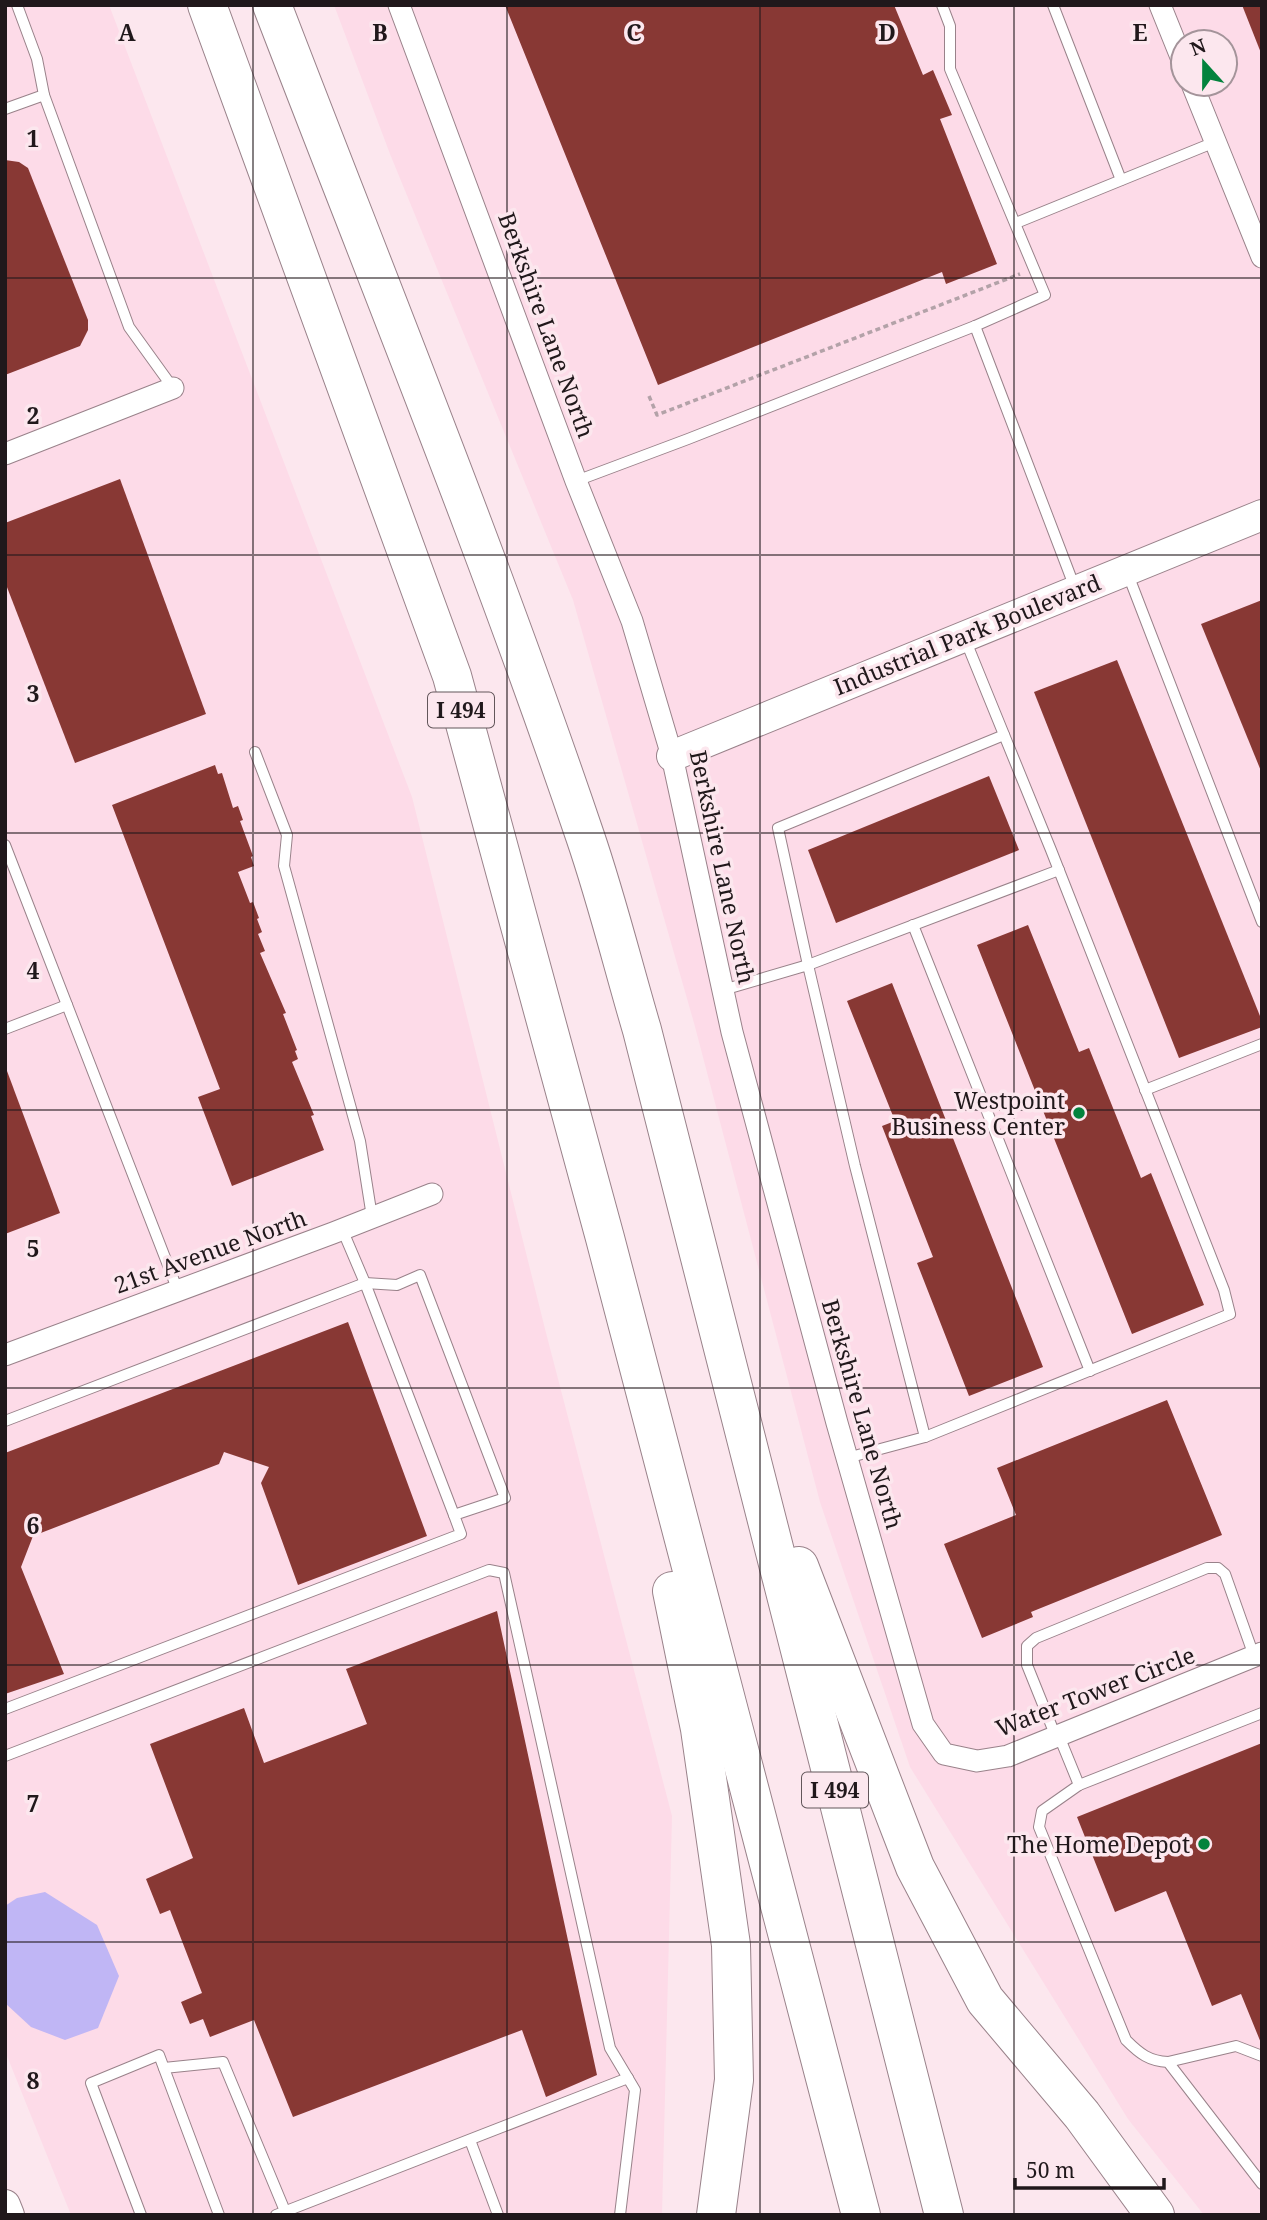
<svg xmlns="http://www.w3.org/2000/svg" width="1267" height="2220" font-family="'Noto Serif',serif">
  <rect width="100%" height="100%" fill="#fce7ee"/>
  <g fill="#fddbe8" fill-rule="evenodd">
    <polygon points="5,5 109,5 412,797 545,1329 672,1816 662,2215 71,2215 5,2051"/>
    <path d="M 334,5 L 1262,5 L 1262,2215 L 1204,2215 L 1128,2119 L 910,1767 L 820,1502 L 694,1023 L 573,600 L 390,154 ZM 1183,42 L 1225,42 L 1225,84 L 1183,84 Z"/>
  </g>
  <polygon fill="#c0b6f5" points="45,1892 97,1925 119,1976 98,2028 65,2040 31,2027 5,2003 5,1906 17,1898"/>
  <g fill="#883834">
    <polygon points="505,5 894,5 923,75 933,70 952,115 940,119 997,264 946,284 942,272 658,385"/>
    <polygon points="1242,5 1262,5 1262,53 1261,53"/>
    <polygon points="5,160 19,162 28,168 88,320 88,330 80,346 5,375"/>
    <polygon points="120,479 206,714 75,763 5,582 5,523"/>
    <polygon points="1262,600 1262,771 1261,771 1201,624"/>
    <polygon points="1117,660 1262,1021 1262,1027 1179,1058 1034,692"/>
    <polygon points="215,765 218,774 222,773 233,808 238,806 243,820 240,821 253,856 251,857 254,866 238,872 250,903 253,902 259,918 257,919 262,932 258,934 265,951 260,953 286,1013 283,1014 297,1050 295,1051 298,1059 292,1062 314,1115 311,1116 324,1150 232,1186 198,1097 220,1089 112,805"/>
    <polygon points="989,776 1019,850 836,923 808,850"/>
    <polygon points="1028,925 1079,1052 1089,1048 1141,1178 1151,1173 1204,1305 1132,1334 977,945"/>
    <polygon points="892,983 1043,1367 969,1396 917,1263 933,1257 882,1126 895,1121 847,1001"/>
    <polygon points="7,1071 60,1213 5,1234 5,1072"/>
    <polygon points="348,1322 427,1536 298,1585 261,1483 269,1467 224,1452 219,1464 33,1536 21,1567 64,1674 5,1694 5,1453"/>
    <polygon points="1167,1400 1222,1535 1031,1612 1033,1617 982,1638 944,1544 1016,1515 997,1468"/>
    <polygon points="497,1611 597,2075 546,2097 522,2030 293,2117 254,2020 210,2037 203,2019 190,2024 181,2002 202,1993 170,1910 160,1914 146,1879 193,1858 150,1744 244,1708 264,1763 367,1724 346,1669"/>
    <polygon points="1262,1743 1262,2043 1261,2043 1241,1994 1212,2006 1166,1891 1115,1912 1077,1817"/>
  </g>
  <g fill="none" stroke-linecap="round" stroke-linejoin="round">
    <defs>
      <g id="lane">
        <polyline points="1053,5 1121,180"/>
        <polyline points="44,95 129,327 173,388"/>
        <polyline points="5,109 44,95 37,59 17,5"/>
        <polyline points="1016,223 1215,142"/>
        <polyline points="975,326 1075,588"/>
        <polyline points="576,481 688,439 975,326 1045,295 950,69 950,26 942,5"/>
        <polyline points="1127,572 1262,922"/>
        <polyline points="1004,735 778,828 808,965 1059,870"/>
        <polyline points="255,752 287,835 284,866 360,1141 372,1217"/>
        <polyline points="5,845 178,1291"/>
        <polyline points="913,925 1090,1371"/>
        <polyline points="723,990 808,965 855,1166 925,1437 847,1458"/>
        <polyline points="5,1029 67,1005"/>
        <polyline points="1145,1090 1262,1044"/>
        <polyline points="342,1229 365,1283 454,1515"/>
        <polyline points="5,1421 365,1283 397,1285 420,1275 505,1498 454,1515 461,1534 5,1709"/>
        <polyline points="925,1437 1230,1314 1224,1290 1051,850 965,639"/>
        <path d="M 1262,1713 L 1079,1785 L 1042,1811 L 1039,1827 L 1126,2040 C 1140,2054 1149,2061 1168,2062 L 1262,2184"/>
        <polyline points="1059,1736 1079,1785"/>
        <polyline points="1056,1737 1027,1665 1027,1646 1036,1638 1207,1568 1218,1568 1225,1574 1254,1656"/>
        <polyline points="5,1756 489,1570 504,1573 610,2048 635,2090 620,2215"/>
        <polyline points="1168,2062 1236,2046 1262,2056"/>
        <polyline points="164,2068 223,2062 285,2211"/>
        <polyline points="470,2140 498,2215"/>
        <polyline points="141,2215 91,2083 159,2055 219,2215"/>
        <polyline points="276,2215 628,2078"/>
      </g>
      <g id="street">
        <polyline points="399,5 576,481 632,621 672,756 732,1032 837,1423 923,1724 944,1754 977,1761 1008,1756 1262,1653"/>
        <polyline points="1160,5 1183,62"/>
        <polyline points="1192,84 1262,257"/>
        <polyline points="5,454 173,388"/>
        <polyline points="5,1355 333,1233 432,1194"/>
      </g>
      <g id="secondary">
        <polyline points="672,756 1262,515"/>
        <polyline points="5,2205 9,2215"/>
      </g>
      <g id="highway">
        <polyline points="207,5 452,676 605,1238 861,2215"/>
        <path d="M 272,5 C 378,281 490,556 585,836 C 607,900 623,966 642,1030 L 944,2215"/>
        <polyline points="799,1566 915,1867 985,2000 1082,2115 1155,2215"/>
        <polyline points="672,1591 700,1729 731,1945 734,2080 716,2215"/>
      </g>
    </defs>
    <use href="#lane" stroke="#99828a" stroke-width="12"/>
    <use href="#street" stroke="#99828a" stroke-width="23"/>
    <use href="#secondary" stroke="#99828a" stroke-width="32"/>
    <use href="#highway" stroke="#99828a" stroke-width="40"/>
    <polyline stroke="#b3a2a8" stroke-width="3.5" stroke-dasharray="5 3.5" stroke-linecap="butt" points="649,396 657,415 1020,274"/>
    <use href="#lane" stroke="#fff" stroke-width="10"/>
    <use href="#street" stroke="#fff" stroke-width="21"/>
    <use href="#secondary" stroke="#fff" stroke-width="30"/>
    <use href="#highway" stroke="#fff" stroke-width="38"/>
  </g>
  <path fill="none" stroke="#20181b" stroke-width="2" stroke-opacity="0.55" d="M 253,5 L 253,2215M 507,5 L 507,2215M 760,5 L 760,2215M 1014,5 L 1014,2215M 5,278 L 1262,278M 5,555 L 1262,555M 5,833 L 1262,833M 5,1110 L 1262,1110M 5,1388 L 1262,1388M 5,1665 L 1262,1665M 5,1942 L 1262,1942"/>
  <g fill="#02833d" stroke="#fce7ee" stroke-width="2.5">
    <circle cx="1079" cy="1113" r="7"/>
    <circle cx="1204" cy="1844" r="7"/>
  </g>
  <g text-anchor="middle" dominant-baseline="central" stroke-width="7" stroke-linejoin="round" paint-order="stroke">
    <g fill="#fce7ee" stroke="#62565a" stroke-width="2">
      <rect x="428" y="692.5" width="66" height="35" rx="5"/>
      <rect x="802" y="1772.5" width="66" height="35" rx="5"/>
    </g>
    <g font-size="21" font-weight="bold" fill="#20181b">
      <text x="461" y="710">I 494</text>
      <text x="835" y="1790">I 494</text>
    </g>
    <g font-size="23" fill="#20181b" stroke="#fce7ee">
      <text transform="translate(547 325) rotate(70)">Berkshire Lane North</text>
      <text transform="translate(967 634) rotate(-22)">Industrial Park Boulevard</text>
      <text transform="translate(723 867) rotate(78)">Berkshire Lane North</text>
      <text transform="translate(210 1251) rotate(-20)">21st Avenue North</text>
      <text transform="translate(863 1414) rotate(74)">Berkshire Lane North</text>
      <text transform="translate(1095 1691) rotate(-21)">Water Tower Circle</text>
    </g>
    <g font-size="23" fill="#20181b" stroke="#fce7ee" text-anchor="end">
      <text x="1065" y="1100">Westpoint<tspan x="1065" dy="26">Business Center</tspan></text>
      <text x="1190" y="1844">The Home Depot</text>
    </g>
  </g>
  <g font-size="23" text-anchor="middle" font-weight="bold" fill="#20181b" stroke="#fce7ee" stroke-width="7" stroke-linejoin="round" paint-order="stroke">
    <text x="127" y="41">A</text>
    <text x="380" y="41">B</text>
    <text x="634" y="41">C</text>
    <text x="887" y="41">D</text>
    <text x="1140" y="41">E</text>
    <text x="33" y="147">1</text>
    <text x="33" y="424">2</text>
    <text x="33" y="702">3</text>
    <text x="33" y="979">4</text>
    <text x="33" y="1257">5</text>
    <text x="33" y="1534">6</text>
    <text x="33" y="1812">7</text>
    <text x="33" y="2089">8</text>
  </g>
  <rect width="1267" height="2220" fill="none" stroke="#20181b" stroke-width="14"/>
  <g transform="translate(1204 63) rotate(339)"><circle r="33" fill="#fce7ee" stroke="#a4949a" stroke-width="2"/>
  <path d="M0-5L12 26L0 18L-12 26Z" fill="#02833d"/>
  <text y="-10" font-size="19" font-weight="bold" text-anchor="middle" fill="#20181b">N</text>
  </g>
  <path d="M1015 2178v10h149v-10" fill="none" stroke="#20181b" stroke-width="3.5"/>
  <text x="1026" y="2178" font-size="21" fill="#20181b" stroke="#fce7ee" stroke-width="5" paint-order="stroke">50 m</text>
</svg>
